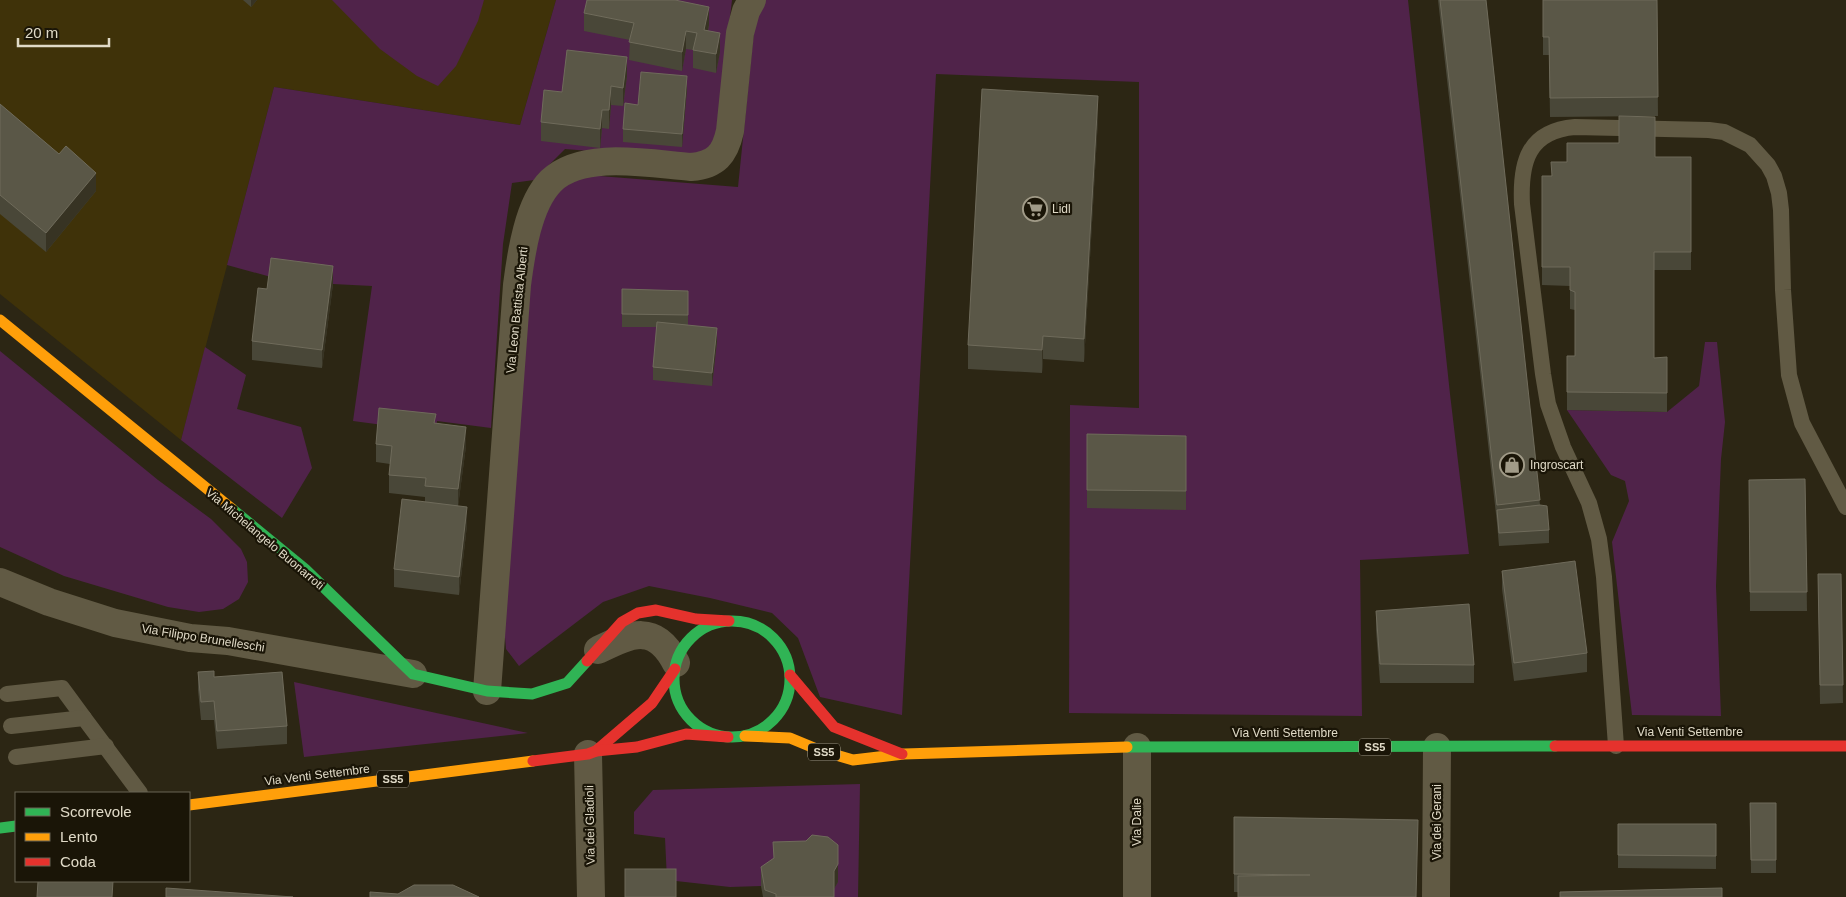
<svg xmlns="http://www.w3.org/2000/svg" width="1846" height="897" font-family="Helvetica,sans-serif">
  <rect width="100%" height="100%" fill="#2c2614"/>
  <polygon fill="#3f3209" points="0,0 556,0 520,125 274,87 181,440 0,294"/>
  <g fill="#50234a">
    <polygon points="332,0 484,0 478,21 456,66 438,86 417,76 380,49"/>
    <polygon points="556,0 732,0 714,154 701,160 565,149 534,180 512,183 503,244 491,428 437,421 436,432 353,421 372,286 333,284 271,277 227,265 274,87 520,125"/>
    <polygon points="765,0 1408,0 1450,394 1469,554 1360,560 1362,716 1069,713 1070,405 1139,408 1139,82 936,74 902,715 820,697 798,638 772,613 710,598 649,586 603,602 519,666 506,649 504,625 532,243 558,189 574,174 738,187 757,2"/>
    <polygon points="1705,342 1717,342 1725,422 1721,459 1716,586 1721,716 1632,715 1612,542 1629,501 1625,481 1611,475 1567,410 1667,412 1699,386"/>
    <polygon points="205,347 246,375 237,409 301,427 312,468 282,518 181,440"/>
    <polygon points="0,351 158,480 211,519 241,549 247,562 248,582 239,599 223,609 199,612 168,607 64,576 0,547"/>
    <polygon points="294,682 528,733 304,757"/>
    <polygon points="860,784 858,897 834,897 761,886 730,887 667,880 665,838 634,834 634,812 653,790"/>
  </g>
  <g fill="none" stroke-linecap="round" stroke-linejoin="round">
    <g stroke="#615a44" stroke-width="16">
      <polyline points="7,694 62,688 84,718"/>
      <polyline points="11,726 84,718 140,793"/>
      <path d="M 1616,746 L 1604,577 L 1599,539 L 1589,503 L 1563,447 L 1548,404 L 1543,374 L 1522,204 C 1520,162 1528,131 1575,127 L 1709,130 L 1724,132 L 1750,145 L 1768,165 L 1774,176 L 1779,193 L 1781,210 L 1783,290 L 1789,375 L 1802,423 L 1846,507"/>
      <polyline points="16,757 106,746"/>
    </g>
    <g stroke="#615a44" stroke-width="28">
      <polyline points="0,582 49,602 115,623 190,638 228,641 413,674"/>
      <path d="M 598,650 C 631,634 655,622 676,663"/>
      <path d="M 487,691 L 517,285 C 521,254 528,204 551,181 C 583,150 651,164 691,167 C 716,165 725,154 730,131 L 740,33 L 746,11 L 752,0"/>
      <polyline points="1137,747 1137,897"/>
      <polyline points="588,754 591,897"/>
      <polyline points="1436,897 1437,747"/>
    </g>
    <g stroke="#30b455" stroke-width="11">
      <polyline points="232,509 305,569 413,674 487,691 532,694 567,683 587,661"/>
      <circle cx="732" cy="679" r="58"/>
      <polyline points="1127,747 1555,746"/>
      <polyline points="0,828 16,826"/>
    </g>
    <g stroke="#ff9f0a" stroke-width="11">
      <polyline points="0,320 232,509"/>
      <polyline points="745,736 790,738 819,750 853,760 904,754 1127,747"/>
      <polyline points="189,805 533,761"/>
    </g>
    <g stroke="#e5322d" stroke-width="11">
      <polyline points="587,661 622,622 638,613 656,610 696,619 729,621"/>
      <polyline points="790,675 834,727 902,754"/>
      <polyline points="1555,746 1846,746"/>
      <polyline points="596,751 652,703 675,669"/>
      <polyline points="533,761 588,754 596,751 637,747 686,734 728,737"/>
    </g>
  </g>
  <g fill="#494738">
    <polygon points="243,0 257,0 251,7"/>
    <polygon points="1438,0 1486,0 1540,505 1549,530 1549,543 1499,546 1497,523"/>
    <polygon points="1543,0 1657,0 1658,116 1550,117 1549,55 1543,55"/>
    <polygon points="584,13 709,25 708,31 720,52 716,73 693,68 693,50 686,49 682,71 629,60 630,40 584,31"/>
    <polygon points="627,76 623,106 611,105 609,129 602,128 600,148 541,141 541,122 562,92"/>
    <polygon points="687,89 682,147 623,142 623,129 638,105"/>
    <polygon points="0,104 59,154 96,191 46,252 0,214"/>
    <polygon points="1098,119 1084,362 1043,359 1042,373 968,369 968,345"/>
    <polygon points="1655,157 1691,157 1691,270 1654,270 1654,358 1667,357 1667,412 1567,410 1567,356 1575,356 1575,310 1570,309 1570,286 1542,285 1542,176 1551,176 1567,162"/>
    <polygon points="333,284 322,368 252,360 252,341 267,289"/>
    <polygon points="622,289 688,291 688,325 717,341 712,386 653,380 653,367 657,327 622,327"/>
    <polygon points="436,423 466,446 458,506 467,525 459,595 394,587 394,569 425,502 425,497 389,493 389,475 390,464 376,462 376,444"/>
    <polygon points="1087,434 1186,436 1186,510 1087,508"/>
    <polygon points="1805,479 1807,611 1750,611 1749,480"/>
    <polygon points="1502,571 1587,653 1587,672 1514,681 1502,589"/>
    <polygon points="1818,574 1841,574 1843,703 1820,704"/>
    <polygon points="1376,611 1474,665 1474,683 1380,683 1376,630"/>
    <polygon points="198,672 214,677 287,726 287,744 217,749 214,720 201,720 198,690"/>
    <polygon points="1750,803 1776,803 1776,873 1751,873"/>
    <polygon points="1234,817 1417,897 1234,892"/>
    <polygon points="1618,824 1716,824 1716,869 1618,868"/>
    <polygon points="761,867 838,882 834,889 834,897 763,897 761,886"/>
  </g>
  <g fill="#373323">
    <polygon points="251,0 257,0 251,7"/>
    <polygon points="709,7 709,25 704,49 704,30"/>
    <polygon points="686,31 686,49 682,71 682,52"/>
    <polygon points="720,33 720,52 716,73 716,54"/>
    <polygon points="627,57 627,76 623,106 623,88"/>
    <polygon points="687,76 687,89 682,147 682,134"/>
    <polygon points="611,86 611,105 609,129 609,110"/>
    <polygon points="1098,96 1098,119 1084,362 1084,339"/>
    <polygon points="602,110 602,128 600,148 600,129"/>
    <polygon points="96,173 96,191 46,252 46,233"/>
    <polygon points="333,266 333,284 322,368 322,350"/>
    <polygon points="717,328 717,341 712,386 712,373"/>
    <polygon points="1043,336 1043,359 1042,373 1042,350"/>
    <polygon points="466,427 466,446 458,507 458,489"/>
    <polygon points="467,507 467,525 459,595 459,577"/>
    <polygon points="838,864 838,882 834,889 834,871"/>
  </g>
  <g fill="#5a5747" stroke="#6f6b5b">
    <polygon points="587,0 675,0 709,7 704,30 720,33 716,54 693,50 697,33 686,31 682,52 629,42 634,23 584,13"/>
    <polygon points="1440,0 1486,0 1540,500 1497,505"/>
    <polygon points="1543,0 1657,0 1658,97 1550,98 1549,37 1543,37"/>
    <polygon points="567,50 627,57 623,88 611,86 609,110 602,110 600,129 541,122 544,90 562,92"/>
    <polygon points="641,72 687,76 682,134 623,129 625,103 638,105"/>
    <polygon points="982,89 1098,96 1084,339 1043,336 1042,350 968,345"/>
    <polygon points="0,104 59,154 66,146 96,173 46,233 0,195"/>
    <polygon points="1619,116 1655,117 1655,157 1691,157 1691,252 1654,252 1654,358 1667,357 1667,393 1567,392 1567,356 1575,356 1575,292 1570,290 1570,267 1542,267 1542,176 1552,176 1551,162 1567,162 1567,143 1619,143"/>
    <polygon points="271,258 333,266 322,350 252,341 258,288 267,289"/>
    <polygon points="622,289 688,291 688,315 622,314"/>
    <polygon points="657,322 717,328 712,373 653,367"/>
    <polygon points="379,408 436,414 434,423 466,427 458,489 425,486 426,478 389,475 392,446 376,444"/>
    <polygon points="1087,434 1186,436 1186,491 1087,490"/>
    <polygon points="1805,479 1807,592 1750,592 1749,480"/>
    <polygon points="402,499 467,507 459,577 394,569"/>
    <polygon points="1540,505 1547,506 1549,530 1499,533 1497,510"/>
    <polygon points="1575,561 1587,653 1514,663 1502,571"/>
    <polygon points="1818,574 1841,574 1843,685 1820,685"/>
    <polygon points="1469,604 1474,665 1380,664 1376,611"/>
    <polygon points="214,671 214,677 282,672 287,726 217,731 214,701 201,702 198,672"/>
    <polygon points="1750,803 1776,803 1776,860 1751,860"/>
    <polygon points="1234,817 1418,820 1416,897 1238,897 1238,876 1310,875 1234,874"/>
    <polygon points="1618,824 1716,824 1716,856 1618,855"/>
    <polygon points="812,835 828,837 838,845 838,864 834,871 834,897 776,897 776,894 765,890 761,867 774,858 773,842 806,841"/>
    <rect x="625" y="869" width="51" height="28"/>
    <polygon points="38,881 113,881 112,897 37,897"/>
    <polygon points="414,885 453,885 479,897 370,897 370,892 398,894"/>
    <polygon points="166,888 293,897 166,897"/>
    <polygon points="1722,888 1722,897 1560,897 1560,892"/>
  </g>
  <defs>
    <symbol id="supermarket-ring" viewBox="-11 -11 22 22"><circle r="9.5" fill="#1a1507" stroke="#a19b88" stroke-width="1.5"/><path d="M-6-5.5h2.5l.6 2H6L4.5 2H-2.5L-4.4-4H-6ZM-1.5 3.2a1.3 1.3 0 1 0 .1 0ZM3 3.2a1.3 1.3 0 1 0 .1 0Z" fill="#a19b88"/></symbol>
    <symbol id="shop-ring" viewBox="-11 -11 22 22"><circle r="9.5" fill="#1a1507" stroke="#a19b88" stroke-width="1.5"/><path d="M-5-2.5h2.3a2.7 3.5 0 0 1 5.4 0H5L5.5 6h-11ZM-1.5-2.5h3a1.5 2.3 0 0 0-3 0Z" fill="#a19b88"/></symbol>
  </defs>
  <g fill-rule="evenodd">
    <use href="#supermarket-ring" x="1021" y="195" width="28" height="28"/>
    <use href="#shop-ring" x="1498" y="451" width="28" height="28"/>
  </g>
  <g text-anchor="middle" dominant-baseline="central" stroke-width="4.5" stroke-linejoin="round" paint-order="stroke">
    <g fill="#1a1507" stroke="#a59f8d" stroke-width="1">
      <rect x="1359" y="738.5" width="32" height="17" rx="4"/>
      <rect x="808" y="743.5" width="32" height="17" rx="4"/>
      <rect x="377" y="770.5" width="32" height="17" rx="4"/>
    </g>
    <g font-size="11" font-weight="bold" fill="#e0dac7">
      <text x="1375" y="747">SS5</text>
      <text x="824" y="752">SS5</text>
      <text x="393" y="779">SS5</text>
    </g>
    <g font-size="12" fill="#e0dac7" stroke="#1a1507" text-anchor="start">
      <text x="1052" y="209">Lidl</text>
      <text x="1530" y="465">Ingroscart</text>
    </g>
    <g font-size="12" fill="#e0dac7" stroke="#1a1507">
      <text transform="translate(517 310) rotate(-84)">Via Leon Battista Alberti</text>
      <text transform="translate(265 539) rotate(40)">Via Michelangelo Buonarroti</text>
      <text transform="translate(203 638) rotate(9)">Via Filippo Brunelleschi</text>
      <text x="1690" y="732">Via Venti Settembre</text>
      <text x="1285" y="733">Via Venti Settembre</text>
      <text transform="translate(317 775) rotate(-7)">Via Venti Settembre</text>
      <text transform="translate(1137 822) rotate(-90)">Via Dalie</text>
      <text transform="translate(1437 822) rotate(-90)">Via dei Gerani</text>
      <text transform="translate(590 825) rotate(-91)">Via dei Gladioli</text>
    </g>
  </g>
  <rect x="15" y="792" width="175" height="90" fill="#1a1507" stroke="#696454"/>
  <rect x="25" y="808" width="25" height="8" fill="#30b455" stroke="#696454"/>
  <text x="60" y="817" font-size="15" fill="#e0dac7">Scorrevole</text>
  <rect x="25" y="833" width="25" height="8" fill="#ff9f0a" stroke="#696454"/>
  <text x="60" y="842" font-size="15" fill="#e0dac7">Lento</text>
  <rect x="25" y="858" width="25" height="8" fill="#e5322d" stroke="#696454"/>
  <text x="60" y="867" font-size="15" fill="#e0dac7">Coda</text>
  <path d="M18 38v8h91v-8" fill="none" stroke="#e0dac7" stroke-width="2.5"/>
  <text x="25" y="38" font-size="15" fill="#e0dac7" stroke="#1a1507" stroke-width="4" paint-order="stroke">20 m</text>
</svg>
